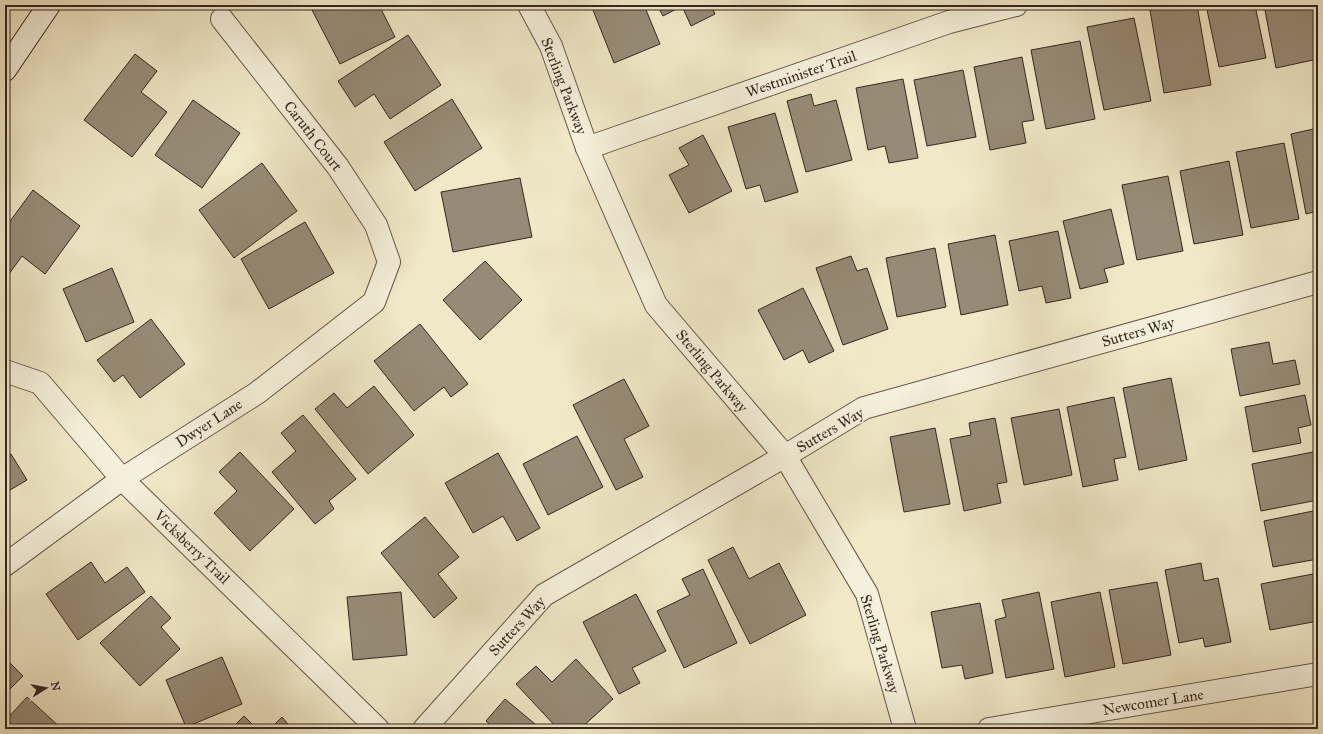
<svg xmlns="http://www.w3.org/2000/svg" width="1323" height="734" font-family="'IM FELL Great Primer',serif">
  <rect width="100%" height="100%" fill="#f0e8c7"/>
  <filter id="stains"><feTurbulence type="fractalNoise" baseFrequency=".005" numOctaves="4"/><feColorMatrix values="0 0 0 0 .2 0 0 0 0 .09 0 0 0 0 .02 0 0 0 .5 -.17"/></filter>
  <radialGradient id="worn" r=".72"><stop offset=".6" stop-color="#630" stop-opacity="0"/><stop offset="1" stop-color="#630" stop-opacity=".3"/></radialGradient>
  <g fill="#978b77" stroke="#362620">
    <polygon points="322,5 379,5 395,37 340,64 312,10"/>
    <polygon points="591,5 644,5 660,44 614,63"/>
    <polygon points="657,5 711,5 715,14 691,26 682,6 663,16"/>
    <polygon points="1180,5 1197,5 1211,85 1164,93 1150,10"/>
    <polygon points="1206,5 1255,5 1266,58 1219,67"/>
    <polygon points="1264,5 1313,5 1318,31 1318,59 1276,68"/>
    <polygon points="1134,18 1151,101 1104,110 1087,27"/>
    <polygon points="408,35 441,85 390,119 374,94 355,107 338,81"/>
    <polygon points="1080,41 1095,119 1046,129 1031,50"/>
    <polygon points="135,54 157,71 141,92 167,112 132,157 84,120"/>
    <polygon points="1022,57 1034,120 1022,122 1026,143 990,150 974,67"/>
    <polygon points="963,70 976,137 927,146 914,80"/>
    <polygon points="903,79 918,158 889,163 885,146 868,150 856,88"/>
    <polygon points="811,94 814,106 836,100 852,160 806,172 787,101"/>
    <polygon points="452,99 482,148 415,191 384,142"/>
    <polygon points="193,100 240,133 202,188 155,155"/>
    <polygon points="775,113 798,192 765,202 760,185 746,189 728,127"/>
    <polygon points="1318,128 1318,211 1306,214 1291,134"/>
    <polygon points="703,135 732,191 689,213 669,175 689,165 679,148"/>
    <polygon points="1284,143 1299,219 1251,228 1236,152"/>
    <polygon points="1229,161 1243,235 1194,244 1180,171"/>
    <polygon points="262,163 297,211 234,258 199,210"/>
    <polygon points="1168,176 1183,251 1137,260 1122,185"/>
    <polygon points="520,178 532,237 453,252 441,192"/>
    <polygon points="33,190 80,226 45,274 22,256 9,274 5,271 5,228"/>
    <polygon points="1111,209 1124,264 1104,269 1108,282 1080,289 1063,221"/>
    <polygon points="305,222 334,273 269,309 241,259"/>
    <polygon points="1058,231 1071,298 1046,303 1042,286 1019,291 1009,241"/>
    <polygon points="995,235 1008,305 961,315 948,244"/>
    <polygon points="935,248 946,307 897,317 886,258"/>
    <polygon points="851,256 857,271 867,268 888,329 843,345 816,268"/>
    <polygon points="485,261 522,300 480,340 443,300"/>
    <polygon points="112,268 134,322 86,342 63,289"/>
    <polygon points="803,288 834,351 809,363 803,350 784,360 758,310"/>
    <polygon points="151,319 185,364 140,398 123,375 114,382 97,360"/>
    <polygon points="420,324 468,384 451,397 444,387 414,411 374,361"/>
    <polygon points="1269,342 1273,364 1295,360 1300,384 1240,396 1231,349"/>
    <polygon points="1171,378 1187,460 1139,470 1123,388"/>
    <polygon points="624,379 649,426 624,439 643,477 616,490 573,405"/>
    <polygon points="374,386 414,435 368,474 315,409 334,393 347,408"/>
    <polygon points="1305,395 1311,425 1298,428 1301,443 1253,452 1245,407"/>
    <polygon points="1114,397 1126,457 1114,459 1118,480 1083,487 1067,407"/>
    <polygon points="1059,409 1072,475 1024,485 1011,418"/>
    <polygon points="303,415 356,479 329,501 334,509 315,524 272,472 296,451 281,433"/>
    <polygon points="995,418 1007,482 997,484 1001,503 964,511 950,439 971,435 969,423"/>
    <polygon points="935,428 950,504 904,512 890,437"/>
    <polygon points="577,436 603,487 548,515 523,464"/>
    <polygon points="1318,451 1318,500 1261,511 1252,464"/>
    <polygon points="240,452 294,509 250,551 214,513 237,491 219,472"/>
    <polygon points="498,453 540,528 517,541 503,516 473,533 445,483"/>
    <polygon points="11,454 27,480 5,493 5,458"/>
    <polygon points="1318,510 1318,559 1273,567 1264,521"/>
    <polygon points="425,517 459,557 438,574 457,598 434,618 381,553"/>
    <polygon points="733,547 749,579 779,563 806,615 750,644 708,560"/>
    <polygon points="91,562 105,583 127,567 145,592 78,640 46,594"/>
    <polygon points="1201,563 1204,581 1218,578 1231,642 1205,647 1203,638 1179,643 1165,570"/>
    <polygon points="703,569 737,643 684,668 657,611 690,595 682,579"/>
    <polygon points="1318,573 1318,621 1270,630 1261,584"/>
    <polygon points="1157,582 1171,655 1123,664 1109,590"/>
    <polygon points="401,592 407,655 353,660 347,597"/>
    <polygon points="1039,592 1054,669 1006,678 995,620 1006,617 1002,600"/>
    <polygon points="1100,592 1115,667 1065,677 1051,602"/>
    <polygon points="636,594 666,651 632,668 640,683 619,694 583,622"/>
    <polygon points="151,596 171,618 161,627 180,649 140,686 100,643"/>
    <polygon points="980,603 993,673 965,679 962,665 942,668 931,612"/>
    <polygon points="222,657 242,704 186,727 166,680"/>
    <polygon points="576,659 613,699 580,729 558,729 516,684 536,666 552,682"/>
    <polygon points="9,662 23,676 5,694 5,666"/>
    <polygon points="27,697 62,729 5,729 5,721"/>
    <polygon points="505,699 541,729 495,729 486,721"/>
    <polygon points="244,716 257,729 231,729"/>
    <polygon points="282,717 292,729 270,729"/>
    <polygon points="1317,726 1318,729 1302,729"/>
  </g>
  <g fill="none" stroke-linecap="round" stroke-linejoin="round">
    <defs>
      <g id="street">
        <polyline points="529,5 551,46 587,148 656,305 785,456 867,594 905,729"/>
        <polyline points="587,148 949,22 1016,5"/>
        <polyline points="5,371 40,383 122,479 378,729"/>
        <polyline points="5,565 122,479 257,393 374,302 389,262 376,225 338,167 222,19"/>
        <polyline points="424,729 544,595 785,456 864,408 1318,282"/>
        <polyline points="989,729 1318,674"/>
      </g>
      <polyline id="secondary" points="5,70 49,5"/>
    </defs>
    <use href="#street" stroke="#64564a" stroke-width="24"/>
    <use href="#secondary" stroke="#362620" stroke-width="24"/>
    <use href="#street" stroke="#f5f0db" stroke-width="22"/>
    <use href="#secondary" stroke="#f5f0db" stroke-width="22"/>
  </g>
  <g text-anchor="middle" dominant-baseline="central" stroke-width="3" stroke-linejoin="round" paint-order="stroke">
    <g font-size="15" fill="#362620" stroke="#f5f0db">
      <text transform="translate(801 74) rotate(-19)">Westminister Trail</text>
      <text transform="translate(564 86) rotate(69)">Sterling Parkway</text>
      <text transform="translate(313 136) rotate(52)">Caruth Court</text>
      <text transform="translate(1138 332) rotate(-16)">Sutters Way</text>
      <text transform="translate(712 371) rotate(50)">Sterling Parkway</text>
      <text transform="translate(209 423) rotate(-33)">Dwyer Lane</text>
      <text transform="translate(830 430) rotate(-30)">Sutters Way</text>
      <text transform="translate(192 547) rotate(44)">Vicksberry Trail</text>
      <text transform="translate(517 626) rotate(-47)">Sutters Way</text>
      <text transform="translate(880 644) rotate(73)">Sterling Parkway</text>
      <text transform="translate(1153 702) rotate(-9)">Newcomer Lane</text>
    </g>
  </g>
  <rect width="1323" height="734" fill="none" stroke="#f0e8c7" stroke-width="20"/>
  <rect x="6" y="6" width="1311" height="722" fill="none" stroke="#362620" stroke-width="2"/>
  <rect x="10" y="10" width="1303" height="714" fill="none" stroke="#362620"/>
  <g transform="translate(46 688) rotate(79)" stroke="#f5f0db" stroke-width="3" paint-order="stroke">
  <path d="M0-3L7 15L0 10L-7 15Z" fill="#362620"/>
  <text y="-6" font-size="11" font-weight="bold" text-anchor="middle" fill="#362620">N</text>
  </g>
  <rect width="100%" height="100%" filter="url(#stains)"/>
  <rect width="100%" height="100%" fill="url(#worn)"/>
</svg>
